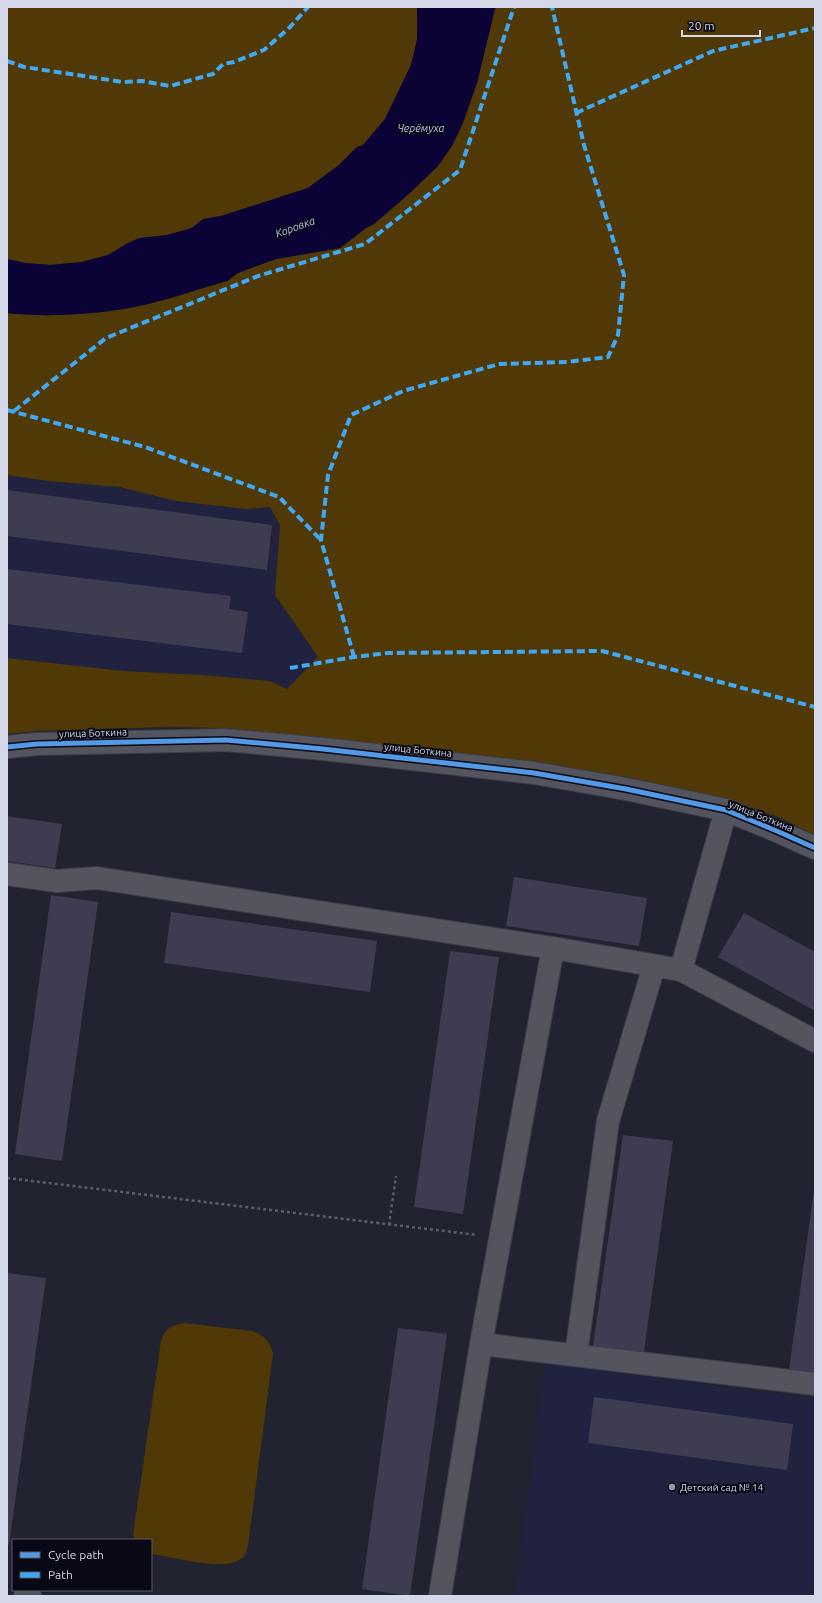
<svg xmlns="http://www.w3.org/2000/svg" width="822" height="1603" font-family="Ubuntu,sans-serif">
  <rect width="100%" height="100%" fill="#222330"/>
  <g fill="#20223f">
    <polygon points="7,475 48,481 120,487 176,501 247,509 270,507 280,525 275,595 318,657 288,689 270,681 201,675 123,671 7,658"/>
    <polygon points="545,1363 815,1399 815,1596 514,1596"/>
  </g>
  <g fill="#503906">
    <polygon points="7,7 417,7 417,40 411,65 385,119 363,145 357,147 339,165 308,188 221,216 203,219 192,228 167,235 139,238 128,243 108,255 82,262 50,265 25,263 7,259"/>
    <path d="M 497,7 L 815,7 L 815,835 L 781,818 L 728,799 L 627,777 L 533,762 L 227,728 L 168,727 L 36,731 L 7,734 L 7,658 L 123,671 L 202,675 L 270,681 L 287,689 L 318,657 L 275,595 L 280,525 L 270,507 L 247,509 L 176,501 L 120,487 L 48,481 L 7,475 L 7,313 C 43,317 81,315 117,310 C 154,305 191,291 227,281 L 238,273 L 276,259 L 340,248 L 366,228 L 374,224 L 411,192 L 477,83 L 495,9 Z"/>
    <path d="M 185,1323 L 252,1331 C 265,1336 270,1341 273,1354 L 248,1545 C 247,1551 245,1557 239,1560 C 224,1571 172,1557 153,1554 L 151,1554 L 151,1540 L 135,1540 L 133,1535 L 161,1341 C 165,1328 172,1325 185,1323 Z"/>
  </g>
  <path fill="#0b0335" d="M 417,7 L 497,7 L 495,9 L 477,83 L 463,123 L 452,146 L 438,166 L 411,192 L 374,224 L 366,228 L 340,248 L 276,259 L 238,273 L 227,281 C 191,291 154,305 117,310 C 81,315 43,317 7,313 L 7,259 L 25,263 L 50,265 L 82,262 L 108,255 L 128,243 L 140,238 L 167,235 L 192,228 L 203,219 L 221,216 L 308,188 L 339,165 L 357,147 L 363,145 L 385,119 L 411,65 L 417,40 Z"/>
  <g fill="#3d3c51">
    <polygon points="7,490 272,525 267,570 7,536"/>
    <polygon points="7,569 231,596 229,609 248,612 242,653 7,624"/>
    <polygon points="7,816 62,824 55,868 7,861"/>
    <polygon points="514,877 647,898 639,946 506,926"/>
    <polygon points="51,895 98,902 62,1161 15,1154"/>
    <polygon points="171,912 377,941 370,992 164,963"/>
    <polygon points="744,913 815,952 815,1011 718,957"/>
    <polygon points="450,951 499,957 463,1214 414,1207"/>
    <polygon points="623,1135 673,1141 644,1352 593,1346"/>
    <polygon points="814,1191 815,1191 815,1373 789,1370"/>
    <polygon points="7,1273 46,1278 9,1545 7,1544"/>
    <polygon points="398,1328 447,1334 410,1596 362,1589"/>
    <polygon points="594,1397 793,1424 787,1470 588,1443"/>
  </g>
  <g fill="none" stroke-linecap="round" stroke-linejoin="round">
    <defs>
      <g id="minor">
        <polyline points="7,747 37,744 226,740 323,749 534,773 626,789 726,810 777,831 815,848"/>
        <polyline points="7,874 57,881 97,878 553,948 681,970 815,1041"/>
        <polyline points="681,970 726,810"/>
        <polyline points="481,1344 553,948"/>
        <polyline points="576,1355 608,1121 654,966"/>
        <polyline points="25,1596 30,1596"/>
        <polyline points="440,1596 481,1344 815,1384"/>
      </g>
    </defs>
    <use href="#minor" stroke="#3d3e4a" stroke-width="24"/>
    <g stroke="#5d5e67" stroke-width="2.5" stroke-dasharray="3 3" stroke-linecap="butt">
      <polyline points="7,1178 477,1235"/>
      <polyline points="389,1225 396,1176"/>
    </g>
    <use href="#minor" stroke="#53545e" stroke-width="22"/>
    <g stroke="#3fa9f5" stroke-width="4" stroke-dasharray="8 4" stroke-linecap="butt">
      <polyline points="7,61 24,67 123,82 142,81 170,86 213,74 223,64 234,62 264,50 290,27 308,7"/>
      <polyline points="576,113 713,51 815,28"/>
      <polyline points="7,410 145,447 279,497 321,540"/>
      <polyline points="14,411 106,338 258,276 365,244 460,170 514,7"/>
      <polyline points="354,657 321,540 328,475 351,415 403,391 499,364 567,362 608,357 618,335 624,275 584,145 552,7"/>
      <polyline points="290,668 354,657 388,653 602,651 815,707"/>
    </g>
    <defs>
      <polyline id="cycleway" points="7,747 37,744 226,740 323,749 534,773 626,789 726,810 777,831 815,848"/>
    </defs>
    <use href="#cycleway" stroke="#080914" stroke-width="8"/>
    <use href="#cycleway" stroke="#5399e6" stroke-width="5"/>
  </g>
  <circle fill="#9699a8" stroke="#080914" stroke-width="1.5" cx="672" cy="1487" r="4"/>
  <g text-anchor="middle" dominant-baseline="central" stroke-width="4" stroke-linejoin="round" paint-order="stroke">
    <g font-size="10" fill="#d5d8e9" stroke="#080914">
      <text transform="translate(93 733) rotate(-2)">улица Боткина</text>
      <text transform="translate(418 750) rotate(6)">улица Боткина</text>
      <text transform="translate(761 816) rotate(22)">улица Боткина</text>
    </g>
    <g font-size="10" fill="#d5d8e9" stroke="#080914" text-anchor="start">
      <text x="680" y="1487">Детский сад № 14</text>
    </g>
    <g font-size="11" font-style="italic" fill="#babfec" stroke="#080914">
      <text x="421" y="128">Черёмуха</text>
      <text transform="translate(295 227) rotate(-20)">Коровка</text>
    </g>
  </g>
  <rect width="822" height="1603" fill="none" stroke="#d5d8e9" stroke-width="16"/>
  <rect x="12" y="1539" width="140" height="52" fill="#080914" stroke="#5a5c69"/>
  <rect x="20" y="1552" width="20" height="6" fill="#5399e6" stroke="#5a5c69"/>
  <text x="48" y="1559" font-size="12" fill="#d5d8e9">Cycle path</text>
  <rect x="20" y="1572" width="20" height="6" fill="#3fa9f5" stroke="#5a5c69"/>
  <text x="48" y="1579" font-size="12" fill="#d5d8e9">Path</text>
  <path d="M682 30v6h78v-6" fill="none" stroke="#d5d8e9" stroke-width="2"/>
  <text x="688" y="30" font-size="12" fill="#d5d8e9" stroke="#080914" stroke-width="3" paint-order="stroke">20 m</text>
</svg>
